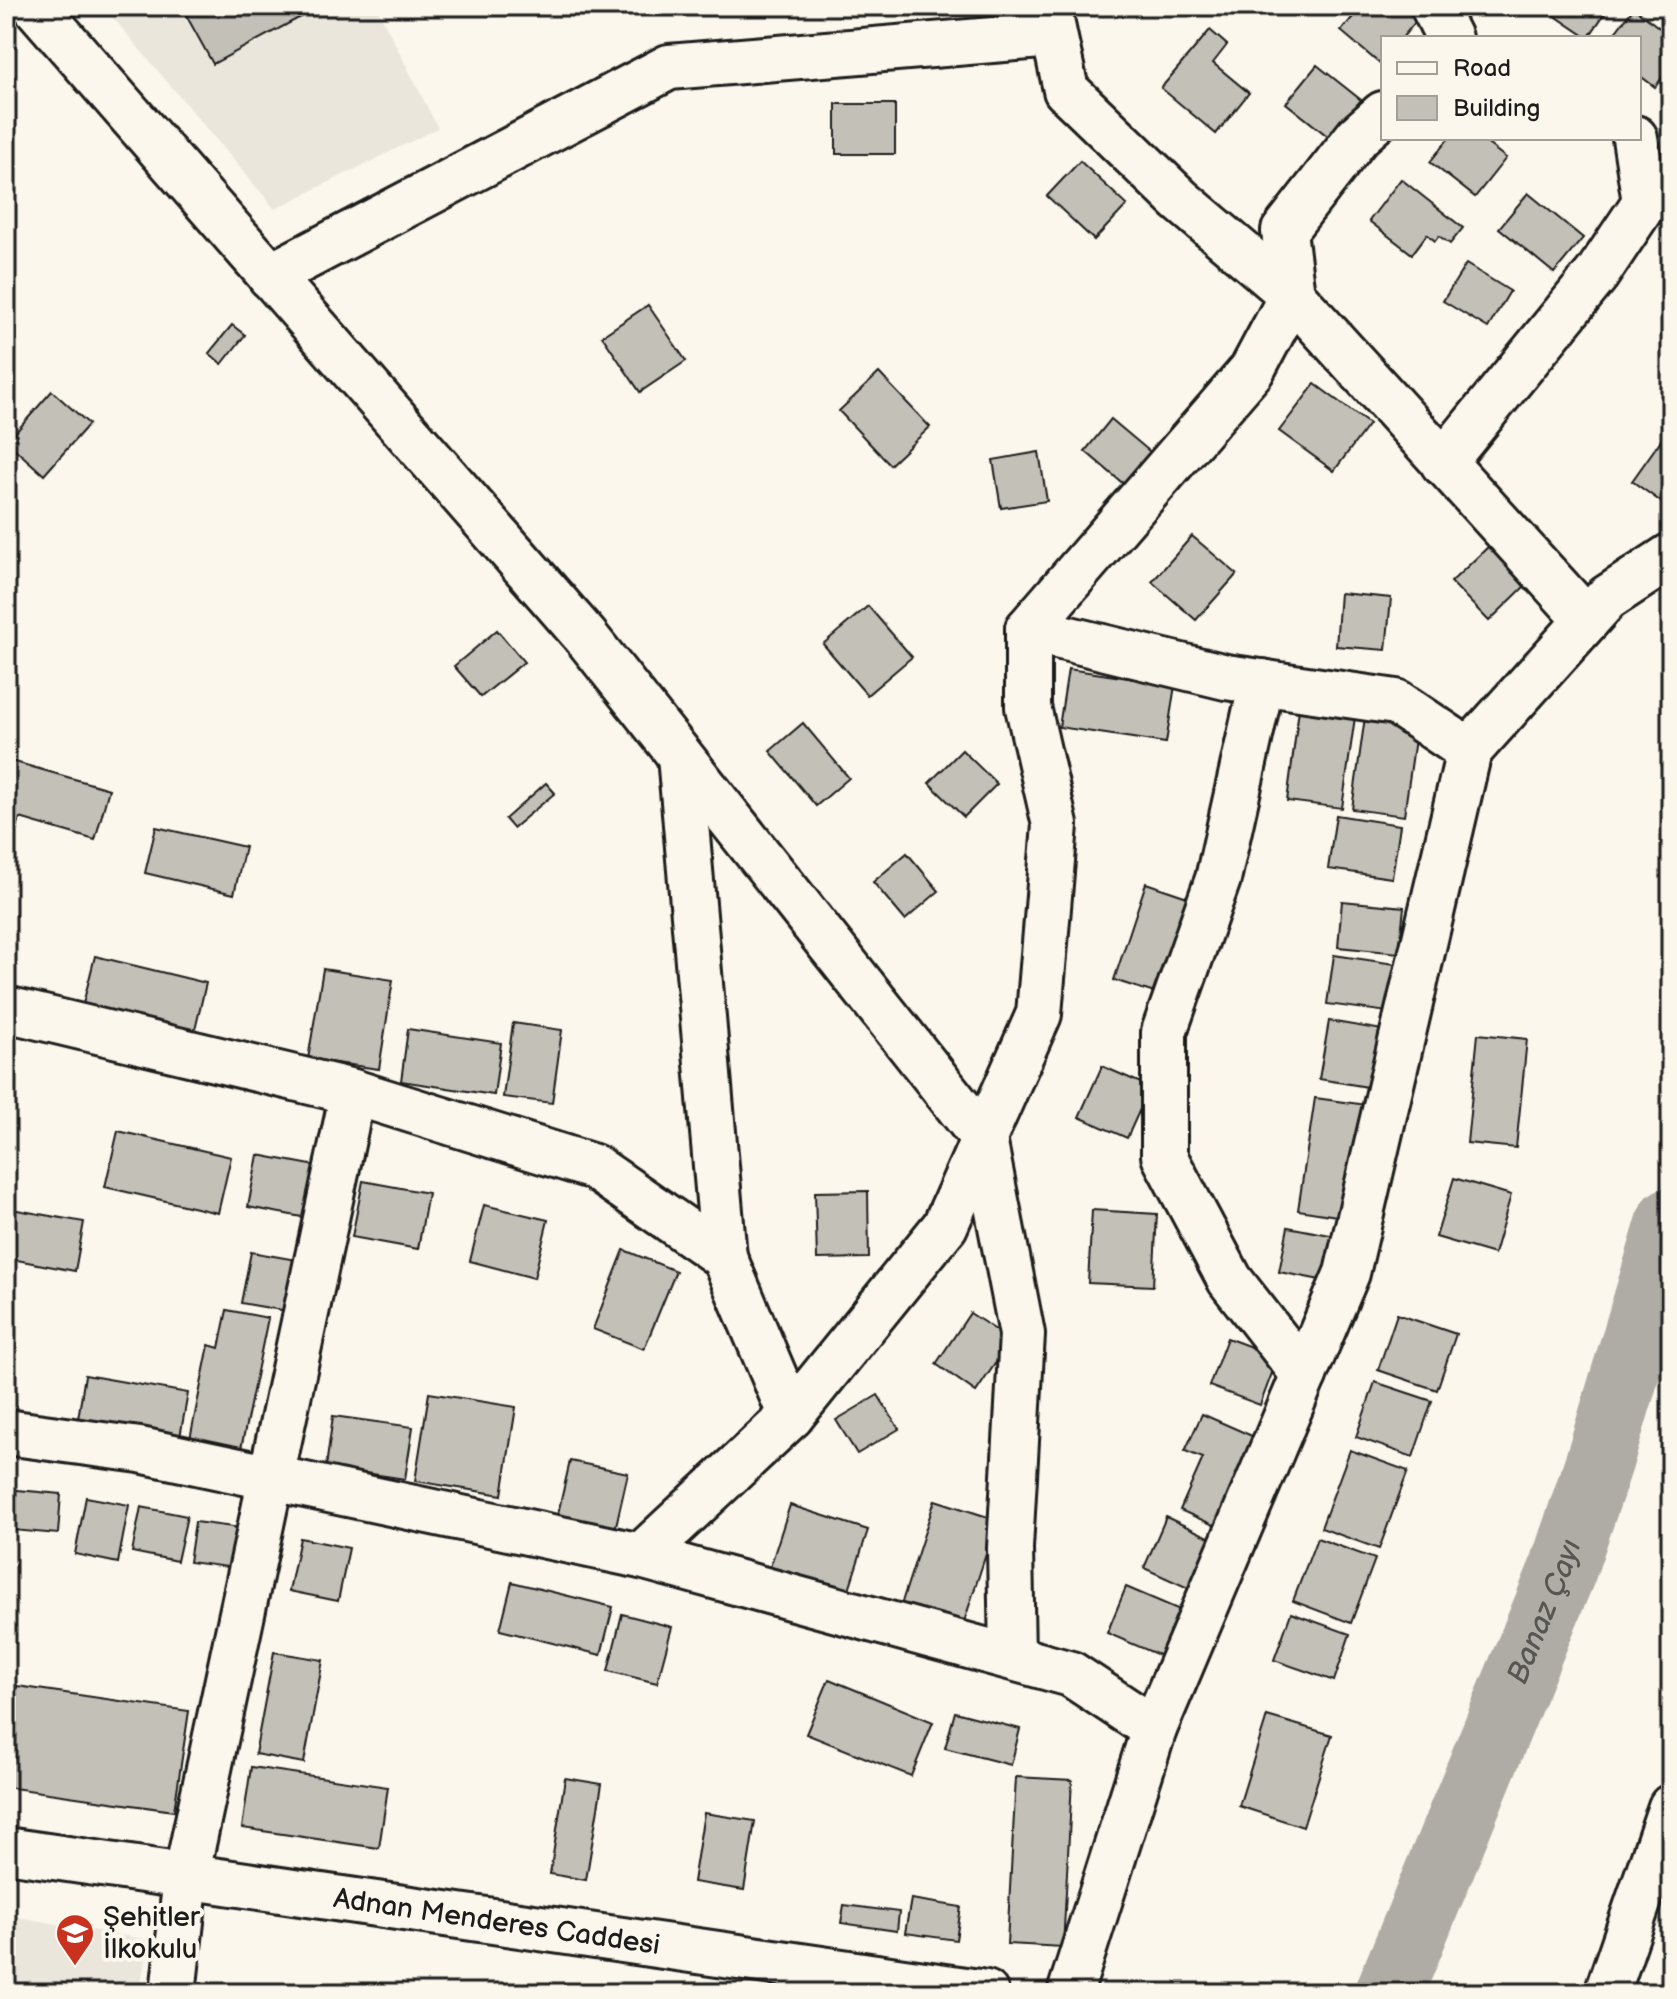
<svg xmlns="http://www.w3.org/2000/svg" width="1677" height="1999" font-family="'Balsamiq Sans',sans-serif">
  <rect width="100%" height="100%" fill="#fbf7ec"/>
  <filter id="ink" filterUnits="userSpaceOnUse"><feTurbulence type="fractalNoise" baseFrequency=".0125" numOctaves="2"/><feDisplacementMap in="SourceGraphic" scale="16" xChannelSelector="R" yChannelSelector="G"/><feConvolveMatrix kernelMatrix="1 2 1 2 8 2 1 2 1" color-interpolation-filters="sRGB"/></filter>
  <g filter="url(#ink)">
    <g fill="#eae6dc">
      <polygon points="103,6 376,6 438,128 275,209"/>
      <polygon points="6,1915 149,1940 139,1993 6,1993"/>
    </g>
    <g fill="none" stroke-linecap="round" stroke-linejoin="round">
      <path stroke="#afaca5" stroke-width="68" id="s1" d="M 1389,1993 L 1563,1569 L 1599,1462 L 1671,1221"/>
    </g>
    <g fill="#c3c0b8" stroke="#1c1c1c" stroke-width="2">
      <polygon points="181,6 321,6 213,64"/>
      <polygon points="1362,6 1400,6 1417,20 1402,38 1383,38 1383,60 1380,64 1341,31"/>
      <polygon points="1552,6 1610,6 1588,38 1548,11"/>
      <polygon points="1634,8 1671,37 1671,66 1655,87 1639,75 1639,38 1611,38"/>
      <polygon points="1210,30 1227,45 1213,63 1249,93 1216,134 1161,88"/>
      <polygon points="1317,65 1361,100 1330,138 1286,103"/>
      <rect x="836" y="104" width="59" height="50"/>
      <polygon points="1449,138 1480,138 1506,158 1475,197 1430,162"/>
      <polygon points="1080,161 1127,205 1094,240 1047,196"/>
      <polygon points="1401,179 1463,228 1450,244 1439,236 1435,241 1427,234 1412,254 1369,221"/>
      <polygon points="1528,193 1583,238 1554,273 1499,228"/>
      <polygon points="1466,264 1510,291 1488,328 1443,301"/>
      <polygon points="648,305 686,361 640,392 602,336"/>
      <polygon points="232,325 245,335 222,364 209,353"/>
      <polygon points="879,373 930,427 890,465 839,411"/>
      <polygon points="1315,384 1369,424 1334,471 1279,431"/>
      <polygon points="52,391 89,424 44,475 7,442"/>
      <polygon points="1111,419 1167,466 1140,498 1085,451"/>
      <polygon points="1671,426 1671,509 1632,481"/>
      <polygon points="1039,452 1047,501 1001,508 993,460"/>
      <polygon points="1192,536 1237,574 1196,620 1152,582"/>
      <polygon points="1488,547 1526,585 1489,621 1451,582"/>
      <polygon points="1340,593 1391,598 1386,650 1336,646"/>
      <polygon points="868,606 912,657 867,695 823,644"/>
      <polygon points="497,630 524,662 481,697 454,666"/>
      <polygon points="1068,669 1175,685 1166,743 1059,727"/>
      <polygon points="1299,709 1355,717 1342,808 1287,801"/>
      <polygon points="1365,717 1417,725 1404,816 1352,809"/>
      <polygon points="803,723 849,778 816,806 770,751"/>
      <polygon points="962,750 997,784 964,817 929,783"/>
      <polygon points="8,760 109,789 95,840 20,818 13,843 6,842 6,768"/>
      <polygon points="546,783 555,793 513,828 505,819"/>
      <polygon points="1336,815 1400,825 1392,878 1328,869"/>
      <polygon points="156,827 245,847 234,894 145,873"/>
      <polygon points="907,853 939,891 905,920 873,882"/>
      <polygon points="1146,883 1199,901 1167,997 1114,980"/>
      <polygon points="1342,901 1404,907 1399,953 1338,947"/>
      <polygon points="1334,955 1395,964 1388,1012 1327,1004"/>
      <polygon points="95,956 206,983 192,1043 80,1016"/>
      <polygon points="323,969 393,980 379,1069 308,1059"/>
      <polygon points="1329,1021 1383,1030 1374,1088 1319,1079"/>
      <polygon points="513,1023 562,1030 552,1103 503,1097"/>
      <polygon points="408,1029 501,1043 494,1095 401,1081"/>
      <polygon points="1478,1034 1527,1039 1516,1148 1467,1143"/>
      <polygon points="1102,1066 1150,1087 1127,1138 1079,1117"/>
      <polygon points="1315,1098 1367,1105 1350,1218 1298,1210"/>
      <polygon points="118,1131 231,1157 218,1213 105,1187"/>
      <polygon points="258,1155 327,1168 318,1220 248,1207"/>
      <polygon points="1454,1178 1511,1195 1494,1254 1436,1237"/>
      <polygon points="363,1181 428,1193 418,1249 352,1237"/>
      <polygon points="868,1191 869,1258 817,1259 815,1192"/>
      <polygon points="484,1205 548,1220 534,1278 470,1261"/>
      <polygon points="6,1208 84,1222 75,1271 6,1258"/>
      <polygon points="1092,1210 1157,1214 1153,1286 1088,1283"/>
      <polygon points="1288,1227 1346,1238 1336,1283 1279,1272"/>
      <polygon points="624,1250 676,1271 644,1349 593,1329"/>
      <polygon points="251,1252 302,1261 293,1312 241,1303"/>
      <polygon points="227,1310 268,1318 241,1449 190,1439 209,1345 219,1348"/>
      <polygon points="970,1313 1011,1340 976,1392 936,1364"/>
      <polygon points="1397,1314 1456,1334 1437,1390 1378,1370"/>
      <polygon points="1227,1338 1278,1357 1260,1405 1209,1386"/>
      <polygon points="85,1375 188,1393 180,1437 78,1419"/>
      <polygon points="1375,1382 1432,1401 1413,1457 1356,1437"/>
      <polygon points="429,1393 516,1407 502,1495 415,1481"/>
      <polygon points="878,1395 899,1429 857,1454 836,1420"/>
      <polygon points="1202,1414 1268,1443 1229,1532 1180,1510 1203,1458 1185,1451"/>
      <polygon points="333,1416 413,1427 405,1479 326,1467"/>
      <polygon points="1350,1450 1408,1471 1379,1549 1321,1528"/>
      <polygon points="570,1461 628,1473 615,1530 557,1518"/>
      <polygon points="6,1489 61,1494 58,1534 13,1530 11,1547 6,1546"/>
      <polygon points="86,1497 129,1505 118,1563 75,1554"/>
      <polygon points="935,1500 997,1520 963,1625 901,1605"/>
      <polygon points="790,1505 868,1530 843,1608 765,1583"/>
      <polygon points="141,1507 187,1516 177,1561 132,1552"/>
      <polygon points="1166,1517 1211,1538 1188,1588 1144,1568"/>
      <polygon points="195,1522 241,1528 235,1568 189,1562"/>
      <polygon points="300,1538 349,1548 338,1601 289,1591"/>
      <polygon points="1317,1538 1375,1559 1351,1623 1293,1601"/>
      <polygon points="512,1582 613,1607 601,1655 500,1630"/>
      <polygon points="1126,1587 1180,1610 1161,1656 1107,1633"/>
      <polygon points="1291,1613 1350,1634 1334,1681 1274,1660"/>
      <polygon points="622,1614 672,1627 657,1683 608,1671"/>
      <polygon points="274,1652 323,1660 304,1763 255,1754"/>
      <polygon points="829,1679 933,1722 911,1776 806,1734"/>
      <polygon points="17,1686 189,1711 174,1811 6,1787 6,1716"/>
      <polygon points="955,1712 1020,1729 1011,1765 945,1748"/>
      <polygon points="1267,1716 1332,1735 1303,1827 1239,1806"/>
      <polygon points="251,1767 388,1787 379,1848 242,1828"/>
      <polygon points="1016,1777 1072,1780 1063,1947 1007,1944"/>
      <polygon points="565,1778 602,1784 586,1880 550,1874"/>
      <polygon points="704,1813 755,1821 744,1890 693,1882"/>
      <polygon points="911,1899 961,1907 956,1940 905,1933"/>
      <polygon points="844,1905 899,1912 897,1931 841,1923"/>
    </g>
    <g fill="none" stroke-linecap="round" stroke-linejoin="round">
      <defs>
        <g id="minor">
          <polyline points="35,6 586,637 984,1139 1022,1334 1010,1548 1012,1657"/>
          <polyline points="1433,6 1449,38"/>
          <polyline points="1383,114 1358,136 1284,231 1292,295 1587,620"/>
          <polyline points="270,276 669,67 1053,35"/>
          <polyline points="1443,463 1597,274 1645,202 1635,138"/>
          <polyline points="1028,629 1226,677 1396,702 1469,751"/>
          <polyline points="1262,682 1218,879 1164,1032 1164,1156 1230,1280 1304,1375"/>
          <polyline points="680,756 724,1257"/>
          <polyline points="6,1009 353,1092 594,1167 724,1257 791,1416"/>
          <polyline points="6,1432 140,1450 641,1556 1071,1674 1154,1729"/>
          <polyline points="641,1556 791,1416 945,1226 1039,1014 1055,825 1028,707 1028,629 1252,370 1292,295 1180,200 1066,90 1048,6"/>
          <polyline points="173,1993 186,1877 353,1092"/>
          <polyline points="1070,1993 1154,1729 1347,1273 1469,751 1607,598 1671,556"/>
          <polyline points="1607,1993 1671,1807"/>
        </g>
        <g id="tertiary">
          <path id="s2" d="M 6,1850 L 986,1993"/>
        </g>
      </defs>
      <use href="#minor" stroke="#1c1c1c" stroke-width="50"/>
      <use href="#tertiary" stroke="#1c1c1c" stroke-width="50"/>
      <use href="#minor" stroke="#fbf7ec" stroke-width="44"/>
      <use href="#tertiary" stroke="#fbf7ec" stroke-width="44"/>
    </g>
  </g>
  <defs>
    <symbol id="school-pin" viewBox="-11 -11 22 30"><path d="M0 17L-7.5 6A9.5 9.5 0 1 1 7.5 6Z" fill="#c8321e" stroke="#fbf7ec"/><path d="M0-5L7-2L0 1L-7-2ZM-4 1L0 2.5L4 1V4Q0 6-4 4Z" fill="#fff"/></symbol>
  </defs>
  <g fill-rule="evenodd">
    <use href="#school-pin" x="53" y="1911" width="44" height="60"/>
  </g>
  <g text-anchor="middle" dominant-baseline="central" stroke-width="8" stroke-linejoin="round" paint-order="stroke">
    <g font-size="28" fill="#1c1c1c" stroke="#fbf7ec" text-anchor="start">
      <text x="103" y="1917">Şehitler<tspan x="103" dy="32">İlkokulu</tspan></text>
    </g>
    <g font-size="28" fill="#1c1c1c" stroke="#fbf7ec">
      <text stroke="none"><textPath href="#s2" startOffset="496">Adnan Menderes Caddesi</textPath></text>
    </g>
    <g font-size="30" font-style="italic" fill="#575653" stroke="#fbf7ec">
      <text stroke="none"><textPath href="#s1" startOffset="412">Banaz Çayı</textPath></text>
    </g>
  </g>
  <rect width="1677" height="1999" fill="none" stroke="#fbf7ec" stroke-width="32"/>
  <rect x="16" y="16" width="1645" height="1967" fill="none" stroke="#1c1c1c" stroke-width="3" filter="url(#ink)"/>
  <rect x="1381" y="36" width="260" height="104" fill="#fbf7ec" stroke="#a29f99" stroke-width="2"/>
  <rect x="1397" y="62" width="40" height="12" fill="#fbf7ec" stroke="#a29f99" stroke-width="2"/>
  <text x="1453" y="76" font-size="24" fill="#1c1c1c">Road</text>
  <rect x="1397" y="96" width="40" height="24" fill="#c3c0b8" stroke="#a29f99" stroke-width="2"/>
  <text x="1453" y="116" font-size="24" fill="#1c1c1c">Building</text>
</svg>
